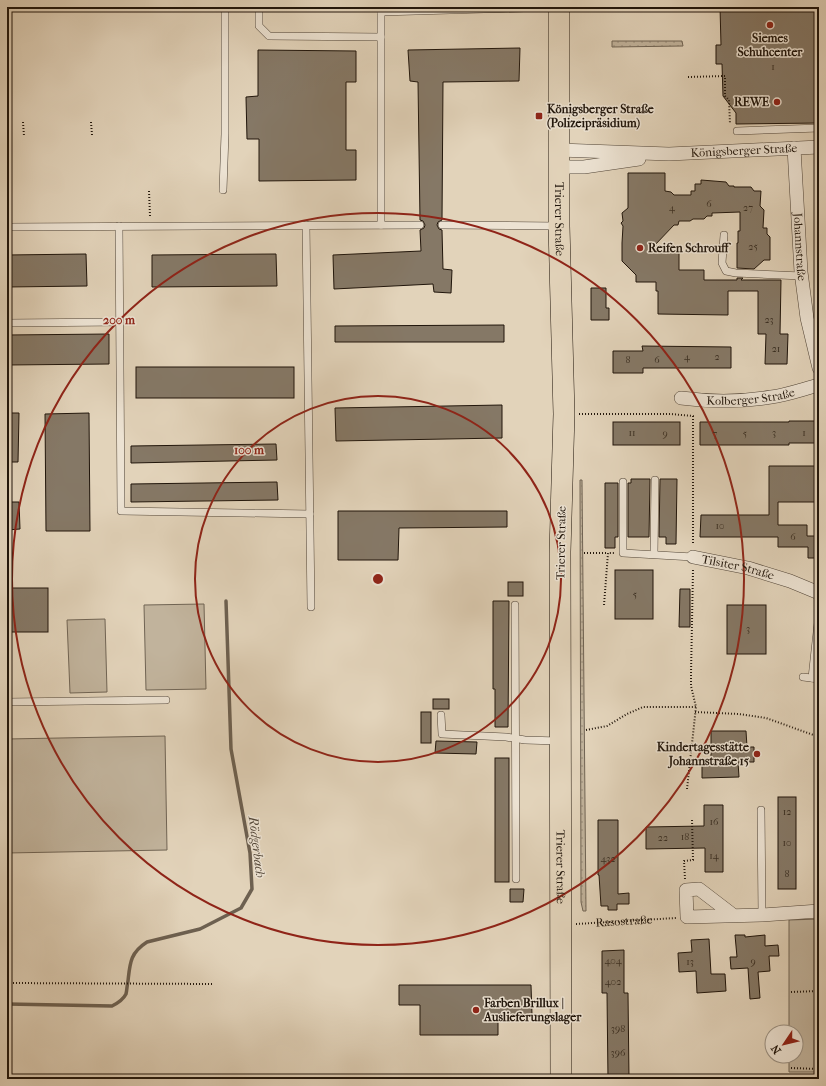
<svg xmlns="http://www.w3.org/2000/svg" width="826" height="1086" font-family="'IM FELL French Canon',serif">
  <defs>
    <pattern id="grass-dots" width="8" height="8" patternUnits="userSpaceOnUse"><rect width="8" height="8" fill="#c1b39c"/><path d="M2 2h.1M6 6h.1" fill="none" stroke="#a69985" stroke-width="1.8" stroke-linecap="round"/></pattern>
  </defs>
  <rect width="100%" height="100%" fill="#e2d3ba"/>
  <filter id="stains"><feTurbulence type="fractalNoise" baseFrequency=".005" numOctaves="4"/><feColorMatrix values="0 0 0 0 .2 0 0 0 0 .09 0 0 0 0 .02 0 0 0 .5 -.17"/></filter>
  <radialGradient id="worn" r=".72"><stop offset=".6" stop-color="#630" stop-opacity="0"/><stop offset="1" stop-color="#630" stop-opacity=".3"/></radialGradient>
  <g fill="url(#grass-dots)" stroke="#706454">
    <polygon points="612,41 682,41 683,46 612,47"/>
    <polygon points="580,480 582,480 586,911 583,911 581,902"/>
  </g>
  <g fill="#c1b39c" stroke="#706454">
    <polygon points="204,604 206,689 146,690 144,605"/>
    <polygon points="105,619 107,692 70,693 67,620"/>
    <polygon points="165,736 167,850 7,853 7,739"/>
    <polygon points="819,919 819,1072 789,1072 789,1056 796,1056 796,1032 789,1032 789,920"/>
  </g>
  <g fill="none" stroke-linecap="round" stroke-linejoin="round">
    <path stroke="#6d6050" stroke-width="3.5" d="M 7,1004 L 112,1006 C 118,1003 123,1000 126,994 C 127,990 127,985 128,981 C 130,963 130,953 147,942 L 200,929 L 241,908 L 252,889 L 250,853 L 231,749 L 226,601"/>
  </g>
  <g fill="#857866" stroke="#20150b">
    <polygon points="720,7 819,7 819,123 736,124 736,113 723,96 722,64 716,64 716,45 721,45"/>
    <polygon points="520,48 519,81 443,82 442,220 438,222 437,225 439,229 442,230 443,269 452,270 451,293 434,292 433,284 334,289 333,255 421,251 420,230 424,228 425,225 423,221 420,220 418,82 410,81 408,50"/>
    <polygon points="258,50 356,51 356,82 346,82 346,150 356,150 356,180 259,181 259,139 247,139 246,97 258,96"/>
    <polygon points="628,173 665,173 665,191 671,192 674,195 691,195 691,191 695,191 695,184 701,184 701,180 726,182 729,186 734,186 734,187 751,187 754,191 761,191 760,206 764,210 763,228 767,228 767,234 770,237 770,260 764,260 754,269 737,268 737,243 738,243 738,231 740,231 740,212 712,213 712,216 707,216 704,219 693,219 690,221 679,221 678,225 674,225 654,246 679,246 679,270 704,270 704,280 737,280 737,278 743,278 741,280 781,280 780,334 788,334 787,364 765,364 766,334 758,334 758,291 728,291 728,315 658,314 658,291 656,291 656,282 636,282 636,275 622,261 622,243 623,226 621,223 623,221 622,213 628,208"/>
    <polygon points="86,254 87,286 7,287 7,255"/>
    <polygon points="276,254 277,286 152,287 152,255"/>
    <polygon points="591,288 606,288 606,308 609,308 609,320 591,320"/>
    <polygon points="504,325 504,342 335,342 335,326"/>
    <polygon points="109,334 109,364 7,365 7,335"/>
    <polygon points="642,346 731,347 731,368 643,368 643,373 613,373 613,351 643,351"/>
    <rect x="136" y="367" width="158" height="31"/>
    <polygon points="502,405 502,438 336,441 335,408"/>
    <polygon points="7,413 19,413 18,462 7,462"/>
    <polygon points="89,413 90,531 46,531 45,414"/>
    <polygon points="789,421 818,421 818,443 789,443 789,445 700,445 700,422 789,422"/>
    <rect x="613" y="422" width="67" height="23"/>
    <polygon points="276,444 277,460 131,463 131,446"/>
    <polygon points="769,466 819,466 819,502 778,502 778,525 807,525 807,536 819,536 819,558 808,558 808,547 778,547 778,537 700,537 701,515 769,515"/>
    <polygon points="631,479 650,479 649,537 628,537 628,483 631,483"/>
    <polygon points="660,479 677,479 676,544 666,544 666,537 659,537"/>
    <polygon points="277,482 278,500 131,502 131,484"/>
    <polygon points="605,483 618,483 618,537 615,537 615,548 605,548"/>
    <polygon points="7,502 19,502 20,529 7,530"/>
    <polygon points="338,511 507,511 507,527 399,528 398,560 338,560"/>
    <rect x="615" y="570" width="38" height="49"/>
    <rect x="508" y="582" width="15" height="14"/>
    <rect x="7" y="588" width="41" height="44"/>
    <polygon points="680,589 690,589 690,627 679,627"/>
    <polygon points="493,601 509,601 508,727 495,727 495,689 493,689"/>
    <rect x="727" y="605" width="39" height="49"/>
    <rect x="433" y="699" width="16" height="10"/>
    <rect x="421" y="712" width="10" height="31"/>
    <polygon points="711,731 746,731 747,747 754,747 754,762 738,762 739,777 702,778 702,761 711,761"/>
    <polygon points="436,741 477,742 476,754 435,753"/>
    <rect x="495" y="758" width="14" height="124"/>
    <rect x="778" y="797" width="18" height="92"/>
    <polygon points="704,805 723,805 723,872 705,872 705,848 646,849 646,827 704,826"/>
    <polygon points="598,820 618,820 618,894 629,893 629,904 617,904 617,910 608,910 608,906 601,906 599,875 598,875"/>
    <polygon points="510,889 524,889 523,902 510,902"/>
    <polygon points="735,935 745,935 745,937 765,935 765,946 778,945 779,956 769,956 770,971 758,972 760,998 750,999 748,968 731,969 730,957 737,957"/>
    <polygon points="709,939 711,974 725,974 726,991 697,993 696,971 679,972 678,953 692,952 691,940"/>
    <polygon points="624,950 624,993 628,993 629,1079 608,1079 607,993 602,993 602,951"/>
    <polygon points="399,985 531,985 532,1015 498,1014 498,1035 420,1035 420,1005 399,1005"/>
  </g>
  <g fill="none" stroke-linecap="round" stroke-linejoin="round">
    <defs>
      <g id="lane">
        <polyline points="259,7 259,26 269,36 381,37"/>
        <polyline points="381,7 381,225"/>
        <polyline points="381,12 557,7"/>
        <polyline points="737,131 819,128"/>
        <polyline points="223,190 225,134 225,7"/>
        <polyline points="306,225 311,607"/>
        <polyline points="442,225 557,226"/>
        <polyline points="119,226 121,511 310,514"/>
        <polyline points="7,227 420,225"/>
        <polyline points="724,235 722,263 726,271 736,273 802,276"/>
        <polyline points="7,323 120,322"/>
        <polyline points="623,482 623,553 693,557"/>
        <polyline points="654,554 655,480"/>
        <polyline points="515,605 516,879"/>
        <polyline points="803,677 819,679"/>
        <polyline points="812,678 819,614"/>
        <polyline points="7,702 166,700"/>
        <polyline points="441,715 442,734 506,737 525,740 558,741"/>
        <polyline points="761,810 762,915"/>
      </g>
      <g id="street">
        <path id="s2" d="M 794,148 L 801,272 L 807,318 L 819,368"/>
        <path id="s3" d="M 559,150 L 669,154 L 819,147"/>
        <polyline points="559,167 584,167 639,159"/>
        <path id="s4" d="M 681,398 C 711,402 741,402 771,397 C 787,395 803,389 819,385"/>
        <path id="s5" d="M 693,557 L 748,568 L 790,581 L 819,593"/>
        <polyline points="733,915 699,889 686,890 687,917 762,915 819,911"/>
      </g>
      <g id="primary">
        <path id="s6" d="M 559,7 L 559,226 L 564,414 L 560,552 L 561,1079"/>
      </g>
    </defs>
    <use href="#lane" stroke="#504437" stroke-width="8"/>
    <use href="#street" stroke="#504437" stroke-width="14"/>
    <use href="#primary" stroke="#20150b" stroke-width="22"/>
    <g stroke="#20150b" stroke-width="2" stroke-dasharray="1 2" stroke-linecap="butt">
      <polyline points="688,77 725,76 725,96 729,100 730,124"/>
      <polyline points="23,122 24,136"/>
      <polyline points="91,122 92,135"/>
      <polyline points="149,191 150,216"/>
      <polyline points="579,414 671,414 693,416 693,545"/>
      <polyline points="584,553 608,553"/>
      <polyline points="604,605 608,553 614,553"/>
      <polyline points="695,712 739,714 766,718 819,737"/>
      <polyline points="586,730 607,726 627,714 643,707 696,707"/>
      <polyline points="687,789 696,707 691,686 691,674 693,570"/>
      <polyline points="685,879 684,861 693,860 692,820"/>
      <path id="s1" d="M 576,924 L 676,918"/>
      <polyline points="7,983 214,984"/>
      <polyline points="791,992 819,991"/>
      <polyline points="791,1068 819,1069"/>
    </g>
    <use href="#lane" stroke="#ece2d2" stroke-width="7"/>
    <use href="#street" stroke="#ece2d2" stroke-width="13"/>
    <use href="#primary" stroke="#e2d3ba" stroke-width="21"/>
  </g>
  <g fill="none" stroke="#8f2418" stroke-width="2">
    <circle cx="378" cy="579" r="183"/>
    <circle cx="378" cy="579" r="366"/>
  </g>
  <g fill="#8f2418" stroke="#ece2d2" stroke-width="1.5">
    <circle cx="770" cy="25" r="4"/>
    <circle cx="777" cy="102" r="4"/>
    <rect x="535" y="112" width="8" height="8" rx="2"/>
    <circle cx="640" cy="248" r="4"/>
    <circle cx="757" cy="754" r="4"/>
    <circle cx="476" cy="1010" r="4"/>
  </g>
  <g text-anchor="middle" dominant-baseline="central" stroke-width="3" stroke-linejoin="round" paint-order="stroke">
    <g font-size="10" fill="#392e22">
      <text x="773" y="67">1</text>
      <text x="709" y="204">6</text>
      <text x="672" y="208">4</text>
      <text x="748" y="208">27</text>
      <text x="753" y="247">25</text>
      <text x="769" y="320">23</text>
      <text x="776" y="349">21</text>
      <text x="687" y="357">4</text>
      <text x="717" y="357">2</text>
      <text x="628" y="360">8</text>
      <text x="657" y="360">6</text>
      <text x="632" y="433">11</text>
      <text x="774" y="433">3</text>
      <text x="804" y="433">1</text>
      <text x="665" y="434">9</text>
      <text x="715" y="434">7</text>
      <text x="745" y="434">5</text>
      <text x="720" y="526">10</text>
      <text x="793" y="537">6</text>
      <text x="635" y="595">5</text>
      <text x="748" y="629">3</text>
      <text x="787" y="812">12</text>
      <text x="714" y="822">16</text>
      <text x="685" y="837">18</text>
      <text x="663" y="838">22</text>
      <text x="787" y="843">10</text>
      <text x="714" y="856">14</text>
      <text x="608" y="859">432</text>
      <text x="787" y="874">8</text>
      <text x="613" y="961">404</text>
      <text x="690" y="962">13</text>
      <text x="753" y="962">9</text>
      <text x="613" y="982">402</text>
      <text x="618" y="1029">398</text>
      <text x="618" y="1053">396</text>
    </g>
    <g font-size="12" font-weight="bold" fill="#20150b" stroke="#ece2d2" text-anchor="start">
      <text x="770" y="38" text-anchor="middle">Siemes<tspan x="770" dy="14">Schuhcenter</tspan></text>
      <text x="769" y="102" text-anchor="end">REWE</text>
      <text x="547" y="109">Königsberger Straße<tspan x="547" dy="14">(Polizeipräsidium)</tspan></text>
      <text x="648" y="248">Reifen Schrouff</text>
      <text x="749" y="747" text-anchor="end">Kindertagesstätte<tspan x="749" dy="14">Johannstraße 15</tspan></text>
      <text x="484" y="1003">Farben Brillux |<tspan x="484" dy="14">Auslieferungslager</tspan></text>
    </g>
    <g font-size="12" fill="#20150b" stroke="#ece2d2">
      <text stroke="none"><textPath href="#s3" startOffset="185">Königsberger Straße</textPath></text>
      <text stroke="none"><textPath href="#s6" startOffset="212">Trierer Straße</textPath></text>
      <text stroke="none"><textPath href="#s2" startOffset="99">Johannstraße</textPath></text>
      <text stroke="none"><textPath href="#s4" startOffset="70">Kolberger Straße</textPath></text>
      <text transform="translate(561 543) rotate(-89)">Trierer Straße</text>
      <text stroke="none"><textPath href="#s5" startOffset="46">Tilsiter Straße</textPath></text>
      <text stroke="none"><textPath href="#s6" startOffset="860">Trierer Straße</textPath></text>
      <text stroke="none"><textPath href="#s1" startOffset="48">Rasostraße</textPath></text>
    </g>
    <g font-size="13" font-style="italic" fill="#534739" stroke="#ece2d2">
      <text transform="translate(257 847) rotate(83)">Rödgerbach</text>
    </g>
  </g>
  <circle cx="378" cy="579" r="6" fill="#8f2418" stroke="#ece2d2" stroke-width="2"/>
  <g font-size="12" text-anchor="middle" font-weight="bold" fill="#8f2418" stroke="#ece2d2" stroke-width="3" stroke-linejoin="round" paint-order="stroke">
    <text x="119" y="324">200 m</text>
    <text x="249" y="454">100 m</text>
  </g>
  <rect width="826" height="1086" fill="none" stroke="#e2d3ba" stroke-width="24"/>
  <rect x="8" y="8" width="810" height="1070" fill="none" stroke="#20150b" stroke-width="2"/>
  <rect x="12" y="12" width="802" height="1062" fill="none" stroke="#20150b"/>
  <g transform="translate(784 1044) rotate(235)"><circle r="19" fill="#ece2d2" stroke="#9a9082"/>
  <path d="M0-3L7 15L0 10L-7 15Z" fill="#8f2418"/>
  <text y="-6" font-size="11" font-weight="bold" text-anchor="middle" fill="#20150b">N</text>
  </g>
  <rect width="100%" height="100%" filter="url(#stains)"/>
  <rect width="100%" height="100%" fill="url(#worn)"/>
</svg>
